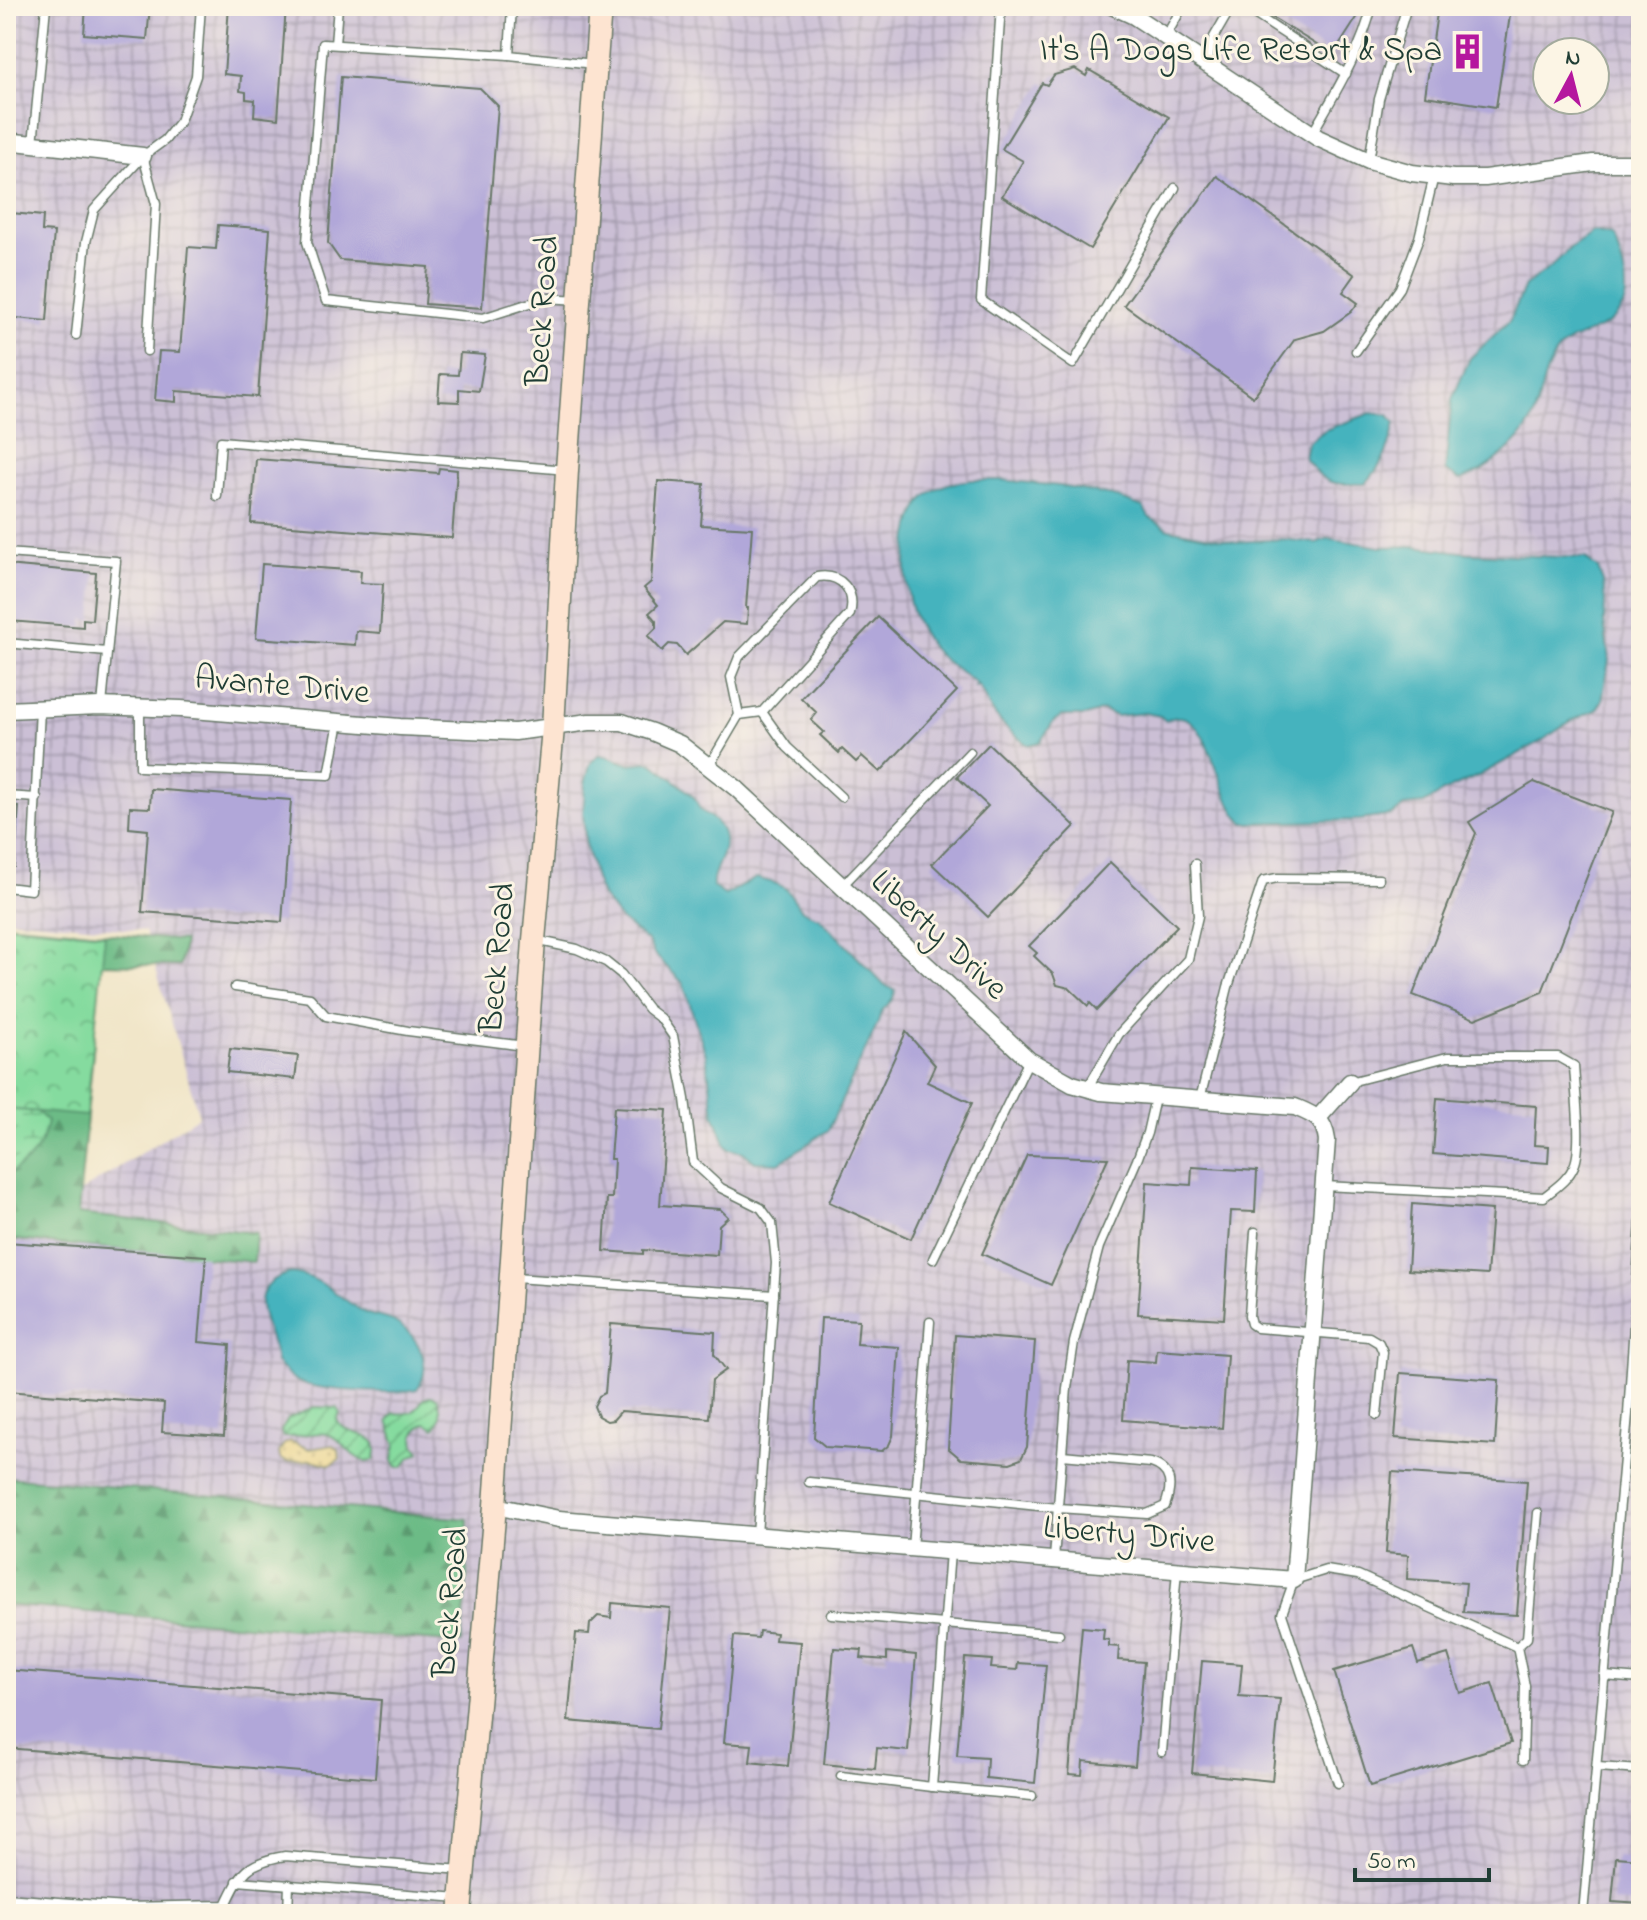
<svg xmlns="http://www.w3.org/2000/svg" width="1647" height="1920" font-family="'Indie Flower',sans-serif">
  <defs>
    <pattern id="industrial-grid" width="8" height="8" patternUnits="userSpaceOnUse" patternTransform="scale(2)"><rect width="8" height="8" fill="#cbbfd5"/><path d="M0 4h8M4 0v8" fill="none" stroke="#a49cae"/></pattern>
    <pattern id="forest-firs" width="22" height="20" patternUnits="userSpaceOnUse" patternTransform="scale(2)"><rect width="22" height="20" fill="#6cbb86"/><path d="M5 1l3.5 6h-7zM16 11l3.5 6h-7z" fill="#58996e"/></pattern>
    <pattern id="wetland-marsh" width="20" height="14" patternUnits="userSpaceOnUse" patternTransform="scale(2)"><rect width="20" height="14" fill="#85db9f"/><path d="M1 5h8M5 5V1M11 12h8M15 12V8" fill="none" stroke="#6cb382"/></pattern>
    <pattern id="sand-dots" width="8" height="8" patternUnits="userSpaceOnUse" patternTransform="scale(2)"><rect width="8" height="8" fill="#eeda9e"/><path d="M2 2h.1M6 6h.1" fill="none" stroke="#ccbc89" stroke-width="1.8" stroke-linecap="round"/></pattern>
    <pattern id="park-crowns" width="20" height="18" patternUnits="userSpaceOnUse" patternTransform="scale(2)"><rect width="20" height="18" fill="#85db9f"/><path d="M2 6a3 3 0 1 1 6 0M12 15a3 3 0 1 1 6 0" fill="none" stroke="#6cb382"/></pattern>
    <pattern id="garden-furrows" width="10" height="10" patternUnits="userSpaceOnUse" patternTransform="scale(2)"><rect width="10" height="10" fill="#85db9f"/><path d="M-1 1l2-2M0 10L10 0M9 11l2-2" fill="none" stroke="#6cb382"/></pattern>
  </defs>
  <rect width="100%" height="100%" fill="#fcf5e5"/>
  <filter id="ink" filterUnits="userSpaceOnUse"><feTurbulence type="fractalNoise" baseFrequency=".0125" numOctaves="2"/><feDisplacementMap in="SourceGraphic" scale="16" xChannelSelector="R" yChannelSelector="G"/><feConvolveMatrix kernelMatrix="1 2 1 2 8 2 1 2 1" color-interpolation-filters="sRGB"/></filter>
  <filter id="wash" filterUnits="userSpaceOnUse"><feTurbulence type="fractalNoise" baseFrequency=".006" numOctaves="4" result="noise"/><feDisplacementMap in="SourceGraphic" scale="32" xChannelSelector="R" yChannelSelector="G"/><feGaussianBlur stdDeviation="1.8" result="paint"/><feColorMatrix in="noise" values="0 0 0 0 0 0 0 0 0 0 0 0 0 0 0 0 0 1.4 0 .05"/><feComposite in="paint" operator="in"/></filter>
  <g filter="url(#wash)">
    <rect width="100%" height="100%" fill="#f1e6c9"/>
    <path fill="url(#industrial-grid)" fill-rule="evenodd" d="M 6,6 L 1641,6 L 1641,1914 L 6,1914 L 6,1235 L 13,1235 L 199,1116 L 145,931 L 6,919 ZM 1547,52 L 1595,52 L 1595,100 L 1547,100 Z"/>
    <g fill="url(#forest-firs)" stroke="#467c5d" stroke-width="2">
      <polygon points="6,924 184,941 180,966 101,964 78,1214 256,1233 254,1262 6,1239"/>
      <polygon points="6,1477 468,1519 467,1590 461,1643 6,1605"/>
    </g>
    <path fill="url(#wetland-marsh)" stroke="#528c6a" stroke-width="2" d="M 6,1089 C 16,1098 42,1113 47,1122 C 41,1152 30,1160 6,1176 Z"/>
    <polygon fill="url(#sand-dots)" stroke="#868c69" stroke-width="2" points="290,1441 310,1449 333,1445 339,1450 340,1459 330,1465 312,1460 286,1462 280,1458 279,1452 284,1444"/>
    <polygon fill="url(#park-crowns)" stroke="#528c6a" stroke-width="2" points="6,925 105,934 86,1116 6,1109"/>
    <g fill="url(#garden-furrows)" stroke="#528c6a" stroke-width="2">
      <path d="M 431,1396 L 437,1398 C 441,1408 442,1420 435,1428 L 426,1423 C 413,1429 410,1442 420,1452 L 409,1458 L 403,1467 L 397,1467 L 393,1460 L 396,1445 L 388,1420 L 394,1413 C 425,1416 411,1403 431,1396 Z"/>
      <path d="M 314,1407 L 337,1408 L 340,1413 L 337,1420 C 346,1440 386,1428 374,1460 L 367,1462 C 350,1458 345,1442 330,1435 C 317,1430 297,1438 283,1437 L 281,1431 L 288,1419 Z"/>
    </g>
    <g fill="#44b3be" stroke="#327879" stroke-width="2">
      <path d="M 1593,232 L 1611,236 C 1620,251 1629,282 1625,300 C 1616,334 1576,330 1559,350 C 1544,367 1542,392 1535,412 C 1526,440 1488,471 1460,480 L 1445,470 L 1452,399 L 1470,358 L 1510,320 L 1525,286 L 1551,267 L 1571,247 Z"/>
      <path d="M 1371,413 L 1389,415 L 1395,423 C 1390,448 1383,465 1365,484 C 1332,484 1326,487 1305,458 L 1308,443 L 1325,430 Z"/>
      <path d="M 970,480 L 1002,480 L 1060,486 L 1113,496 L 1143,507 L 1149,517 L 1169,529 L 1237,542 L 1283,539 L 1316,543 L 1328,538 L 1380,547 L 1415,546 L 1468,553 L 1585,558 L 1598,569 L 1603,582 L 1605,603 L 1604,622 L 1609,660 L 1602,701 L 1596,710 L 1571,721 L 1540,742 L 1480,775 L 1443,792 L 1424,804 L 1404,806 L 1393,815 L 1360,820 L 1245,823 C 1218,810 1211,694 1166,721 L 1160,716 L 1145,713 L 1116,716 L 1103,710 L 1086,716 L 1062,716 L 1054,721 L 1040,742 L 1028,745 C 1014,736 999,722 991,709 C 986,702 984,694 978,686 L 974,687 L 976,684 C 963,671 944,664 933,649 C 922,634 912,617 909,599 C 903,572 905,511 930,493 C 943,483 955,483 970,480 Z"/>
      <path d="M 598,755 C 609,755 615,760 625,763 C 635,766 643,760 653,763 C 666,774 680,784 692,795 C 698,800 696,806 702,811 C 713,819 726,827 724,845 C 723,860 711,872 713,887 L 725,895 L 756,878 C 764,880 780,883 786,889 C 801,906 794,909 819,917 L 884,985 L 895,990 C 894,1006 881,1003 878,1023 L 828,1130 L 779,1163 L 755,1162 L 743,1152 L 729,1149 L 726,1146 L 714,1114 L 706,1055 L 683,983 L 654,954 L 648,942 L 620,919 L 602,896 L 595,879 L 586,846 L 583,814 L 585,784 L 590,764 Z"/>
      <path d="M 290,1273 C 321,1275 339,1299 366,1313 C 375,1317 386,1317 395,1322 C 419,1336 434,1366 417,1389 C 397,1395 312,1391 295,1380 C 289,1376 283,1369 276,1363 C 274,1331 236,1288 290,1273 Z"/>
    </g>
    <g id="blocks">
      <g fill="#b1a7d9">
        <polygon points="86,6 150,6 147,39 84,34"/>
        <polygon points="229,6 286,6 278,119 254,116 255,100 246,99 246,92 240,91 241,76 224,74"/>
        <polygon points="1254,6 1353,6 1360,13 1333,55"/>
        <polygon points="1438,6 1491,6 1511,9 1496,107 1425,96"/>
        <polygon points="1075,69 1086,76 1089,70 1169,117 1090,249 1002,196 1023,161 1002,149 1042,83 1047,85 1054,75"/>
        <polygon points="341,77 480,88 498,106 482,308 425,304 428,267 340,260 328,243"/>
        <polygon points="1217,176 1355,275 1343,292 1358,303 1351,312 1324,331 1295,339 1253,397 1124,305"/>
        <polygon points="11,213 43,216 42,231 54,232 47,321 6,317 6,228 10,228"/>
        <polygon points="218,225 270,229 258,397 176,391 176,402 155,400 159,351 180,352 188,247 216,249"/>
        <polygon points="460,353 485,355 479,391 459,389 459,402 438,401 440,374 458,375"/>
        <polygon points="256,459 438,473 439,468 457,470 452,538 251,523"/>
        <polygon points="658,481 704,484 701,525 752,528 746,608 748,608 747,624 723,622 686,655 677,645 669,644 662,651 648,636 656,628 656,621 649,613 658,605 644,588 651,582"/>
        <polygon points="262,564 361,571 360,583 383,584 380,633 356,631 355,645 256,638"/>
        <polygon points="6,565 96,573 92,620 83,619 83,627 10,621 10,629 6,628"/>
        <polygon points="878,617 957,691 880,772 862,756 856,762 842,749 839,753 820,735 824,732 811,720 817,713 801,698"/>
        <polygon points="989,744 1075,826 988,917 932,864 988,806 957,777"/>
        <polygon points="1534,782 1612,812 1542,992 1475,1019 1413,995 1476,833 1469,822"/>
        <polygon points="151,789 291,800 282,922 142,912 148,830 129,828 130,807 150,808"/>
        <polygon points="6,806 19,807 14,867 6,866"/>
        <polygon points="1110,862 1177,926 1097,1010 1090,1003 1088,1006 1069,988 1057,985 1053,974 1034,956 1037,953 1029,946"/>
        <polygon points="906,1032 935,1065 927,1082 972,1103 911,1239 829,1202"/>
        <polygon points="230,1049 298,1056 295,1079 227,1072"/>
        <polygon points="1437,1098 1536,1106 1534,1145 1549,1146 1548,1163 1433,1154"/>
        <polygon points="614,1107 667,1110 660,1205 720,1209 728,1217 719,1225 717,1255 643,1250 643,1254 604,1251 607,1198 612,1198 614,1159 610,1159"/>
        <polygon points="1027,1155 1108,1158 1051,1285 982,1254"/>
        <polygon points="1192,1167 1257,1171 1255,1212 1231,1211 1224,1319 1138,1314 1147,1182 1191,1185"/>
        <polygon points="1412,1204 1492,1210 1487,1275 1408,1270"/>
        <polygon points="6,1242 206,1256 199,1342 230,1345 224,1436 162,1432 164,1403 6,1391"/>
        <polygon points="821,1318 859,1320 857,1344 899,1347 893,1436 889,1445 882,1451 826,1447 814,1437"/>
        <polygon points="611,1324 715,1332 714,1354 726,1370 712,1380 709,1418 621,1411 613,1420 607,1421 598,1416 594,1406 599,1396 605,1393"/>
        <polygon points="955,1335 1035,1341 1027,1447 1021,1459 1010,1463 961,1459 948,1448"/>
        <polygon points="1157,1350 1227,1355 1222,1428 1123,1420 1127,1360 1156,1362"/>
        <polygon points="1400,1373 1499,1380 1495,1445 1395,1438"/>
        <polygon points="1392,1472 1527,1481 1517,1615 1463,1612 1466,1583 1407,1579 1408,1555 1386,1553"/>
        <polygon points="612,1603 670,1608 658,1729 568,1721 576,1633 589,1634 590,1624 598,1616 611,1618"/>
        <polygon points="1082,1627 1104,1629 1103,1639 1109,1640 1109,1646 1119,1647 1118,1660 1144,1662 1135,1766 1083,1761 1082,1775 1069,1774"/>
        <polygon points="759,1631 776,1633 775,1640 800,1642 788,1766 750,1762 752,1745 724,1743 734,1636 758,1638"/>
        <polygon points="834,1648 862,1650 861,1658 887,1660 887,1652 916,1655 908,1751 877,1748 875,1769 824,1764"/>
        <polygon points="1413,1648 1418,1663 1448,1654 1460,1693 1492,1683 1511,1743 1370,1786 1334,1671"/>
        <polygon points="965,1658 992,1660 991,1668 1017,1670 1018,1663 1046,1665 1035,1783 986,1778 987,1758 957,1756"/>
        <polygon points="1202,1661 1242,1664 1239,1696 1280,1699 1272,1781 1192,1773"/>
        <polygon points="6,1670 381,1700 375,1778 6,1748"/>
        <polygon points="1616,1857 1641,1859 1641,1904 1612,1902"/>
        <polygon points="300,1909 329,1912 328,1914 299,1914"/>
      </g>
    </g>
  </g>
  <g filter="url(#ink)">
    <use href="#blocks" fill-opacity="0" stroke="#687868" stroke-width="2"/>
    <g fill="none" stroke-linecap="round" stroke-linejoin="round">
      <defs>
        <g id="lane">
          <polyline points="512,6 509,55 594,64"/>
          <polyline points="1001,6 981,300 1073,364 1175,188"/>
          <polyline points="1242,6 1346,74"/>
          <polyline points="1166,36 1183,6"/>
          <polyline points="335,44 338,6"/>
          <polyline points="509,55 323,44 307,242 326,301 483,318 546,298 579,300"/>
          <polyline points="1206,64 1214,37 1232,6"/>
          <path d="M 1312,134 C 1335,93 1361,52 1372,6"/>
          <polyline points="33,144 46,6"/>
          <polyline points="143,156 156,204 147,351"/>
          <polyline points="1369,161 1379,99 1407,6"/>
          <polyline points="76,335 86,242 94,210 143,156 165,140 180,121 196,76 201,6"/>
          <polyline points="1356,351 1400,288 1419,238 1434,176"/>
          <polyline points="217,496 221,441 567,470"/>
          <polyline points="6,553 116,561 102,705"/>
          <polyline points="6,643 107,652"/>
          <polyline points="140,708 140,767 329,775 339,722"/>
          <polyline points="762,712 787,747 841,797"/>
          <path d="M 709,766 L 739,715 L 731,677 L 739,657 L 817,577 C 841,573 856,591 850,614 L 762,712 L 739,715"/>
          <polyline points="6,796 37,798"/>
          <polyline points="842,886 970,752"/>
          <polyline points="6,887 31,890 40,709"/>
          <polyline points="535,940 577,949 606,962 621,974 648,1009 661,1019 673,1036 685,1099 693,1162 721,1188 761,1208 772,1223 776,1263 757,1535"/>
          <polyline points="235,987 310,998 326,1016 408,1031 525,1046"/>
          <polyline points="1088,1087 1119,1034 1188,959 1198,916 1195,864"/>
          <polyline points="1200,1099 1228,987 1263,881 1277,878 1379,879"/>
          <path d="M 1324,1186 L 1544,1197 C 1555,1188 1568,1180 1574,1166 C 1583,1148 1575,1088 1574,1066 L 1558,1057 L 1447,1057 L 1350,1082"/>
          <polyline points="1255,1232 1249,1316 1251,1324 1257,1328 1369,1337 1379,1343 1383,1352 1377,1415"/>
          <polyline points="933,1259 1029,1060"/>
          <polyline points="514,1278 774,1295"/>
          <path d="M 809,1482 L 1058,1508 L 1147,1514 L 1165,1506 C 1172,1487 1173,1470 1151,1463 L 1062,1455"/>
          <polyline points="912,1548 930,1322"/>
          <polyline points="950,1552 932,1787 1032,1796"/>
          <polyline points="1054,1559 1067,1388 1074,1342 1099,1247 1137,1160 1147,1133 1155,1098"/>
          <polyline points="831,1614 1059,1634"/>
          <polyline points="1517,1647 1525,1686 1523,1760"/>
          <polyline points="1604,1676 1641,1679"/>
          <polyline points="1162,1752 1177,1570"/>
          <polyline points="1598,1767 1641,1770"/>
          <polyline points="841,1776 932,1787"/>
          <polyline points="1338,1783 1282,1614 1294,1580 1326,1570 1358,1575 1517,1647 1527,1638 1538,1513"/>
          <polyline points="237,1881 460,1898"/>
          <path d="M 6,1898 L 125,1907 L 226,1905 C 241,1872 248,1862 285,1856 L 462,1870"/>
          <polyline points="288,1914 289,1884"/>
          <polyline points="1583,1914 1628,1414 1641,1221"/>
        </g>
        <g id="street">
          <polyline points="1112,6 1134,16 1318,138 1369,161 1412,173 1453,178 1485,178 1593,163 1641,163"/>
          <polyline points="6,141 143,156"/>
          <path d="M 6,710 L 99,706 L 181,709 L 400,727 L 515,732 L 589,722 L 622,722 L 652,732 L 680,744 L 736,788 L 1029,1060 L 1072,1084 L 1101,1092 L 1295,1107 C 1314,1115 1324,1118 1327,1140 L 1294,1580 L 559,1519 L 495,1506"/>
          <polyline points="1319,1117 1350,1082"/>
        </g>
        <polyline id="secondary" points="460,1914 495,1506 534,940 553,728 567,470 600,6"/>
      </defs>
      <use href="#lane" stroke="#687868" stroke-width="11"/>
      <use href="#street" stroke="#687868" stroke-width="19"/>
      <use href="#secondary" stroke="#687868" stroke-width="25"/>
      <use href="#lane" stroke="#fff" stroke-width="8"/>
      <use href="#street" stroke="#fff" stroke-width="16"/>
      <use href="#secondary" stroke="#fde4d1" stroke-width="22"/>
    </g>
  </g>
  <defs>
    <symbol id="building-bare" viewBox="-9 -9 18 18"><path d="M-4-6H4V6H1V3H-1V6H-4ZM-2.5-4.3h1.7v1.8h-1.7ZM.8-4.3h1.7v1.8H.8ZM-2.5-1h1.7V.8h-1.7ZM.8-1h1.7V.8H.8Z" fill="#b5179e" stroke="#fcf5e5" stroke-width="2.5" paint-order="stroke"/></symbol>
  </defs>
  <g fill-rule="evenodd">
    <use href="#building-bare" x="1442" y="26" width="51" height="51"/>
  </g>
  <g text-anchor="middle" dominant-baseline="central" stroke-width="6" stroke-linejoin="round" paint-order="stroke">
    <g font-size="34" fill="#1f3d34" stroke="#fcf5e5" text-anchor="end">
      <text x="1442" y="52">It's A Dogs Life Resort &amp; Spa</text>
    </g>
    <g font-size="34" fill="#1f3d34" stroke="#fcf5e5">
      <text transform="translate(544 311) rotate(-86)">Beck Road</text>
      <text transform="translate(282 687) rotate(5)">Avante Drive</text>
      <text transform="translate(938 936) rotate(43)">Liberty Drive</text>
      <text transform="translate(499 958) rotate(-85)">Beck Road</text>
      <text transform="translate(1129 1536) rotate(5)">Liberty Drive</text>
      <text transform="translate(452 1603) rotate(-85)">Beck Road</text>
    </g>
  </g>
  <rect width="1647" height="1920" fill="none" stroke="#fcf5e5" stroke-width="32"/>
  <g transform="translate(1571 76) rotate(7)"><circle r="38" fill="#fcf5e5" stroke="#a4ab9e" stroke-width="2"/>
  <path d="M0-6L14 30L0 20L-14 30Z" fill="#b5179e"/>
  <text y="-12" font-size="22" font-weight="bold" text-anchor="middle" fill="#1f3d34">N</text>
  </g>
  <path d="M1355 1868v12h134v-12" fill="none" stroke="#1f3d34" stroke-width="4"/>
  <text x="1367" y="1868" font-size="24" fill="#1f3d34" stroke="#fcf5e5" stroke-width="6" paint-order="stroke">50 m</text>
</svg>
